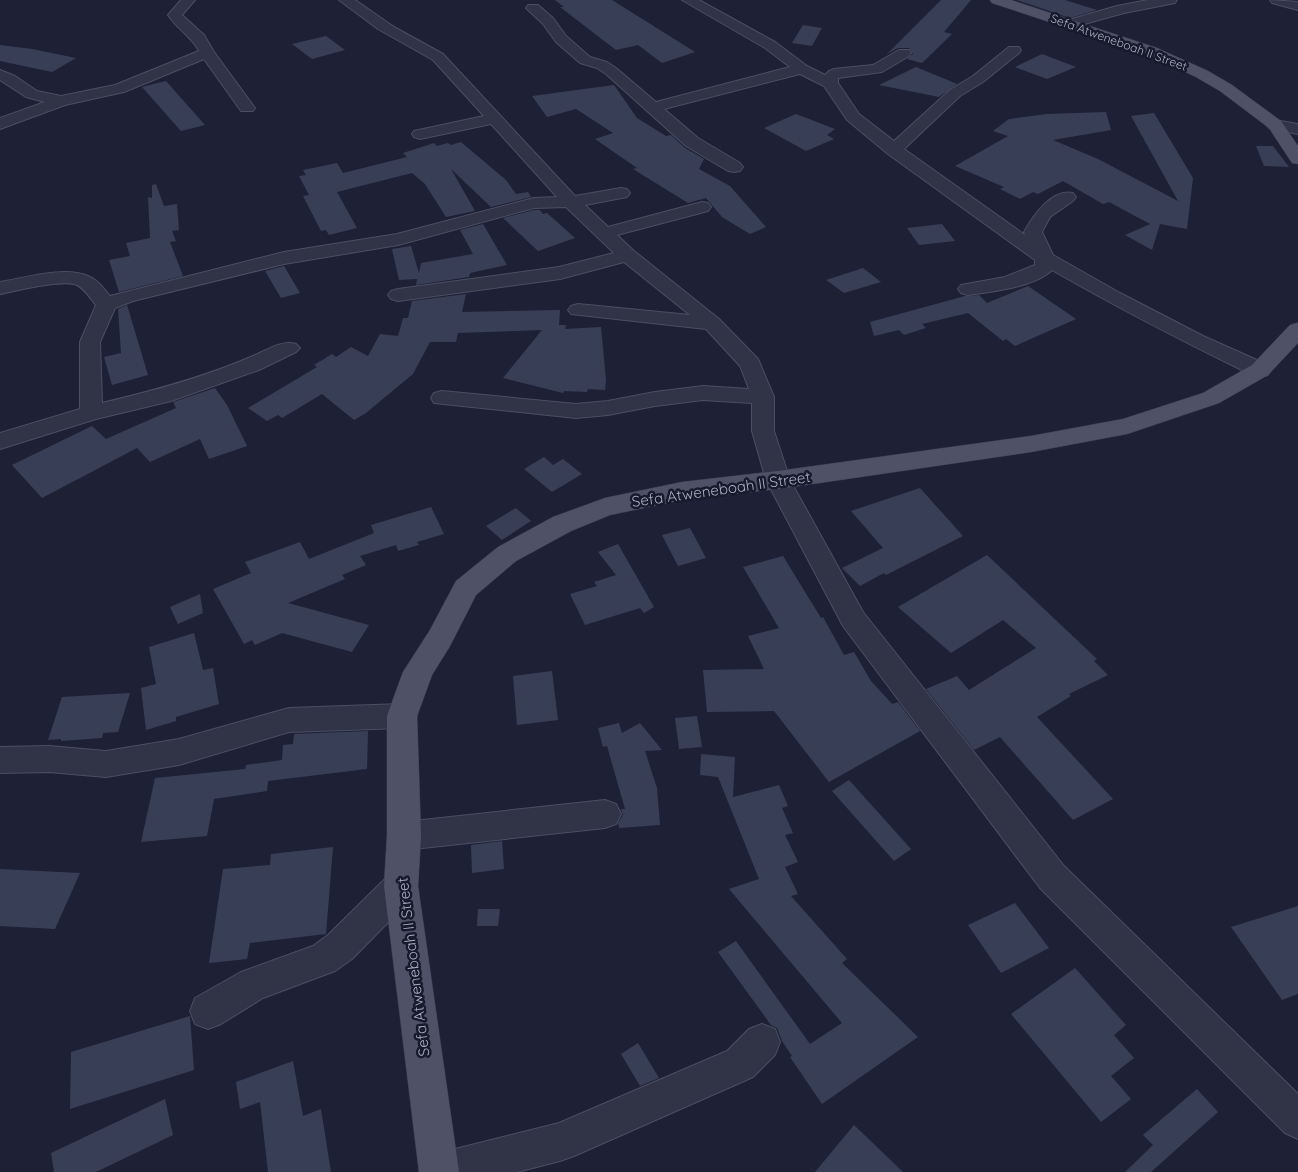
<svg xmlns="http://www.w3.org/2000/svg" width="1298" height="1172" font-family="Quicksand,sans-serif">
  <rect width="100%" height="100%" fill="#1e2136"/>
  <g fill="#393e57">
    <polygon points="555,0 612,0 695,52 662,63 638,45 616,50 560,7 564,7"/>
    <polygon points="941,0 971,0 944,32 952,34 922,63 907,59 913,54 909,48 898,48 887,54"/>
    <polygon points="1017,0 1065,0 1097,10 1070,18"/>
    <polygon points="803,25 822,28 812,46 792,43"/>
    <polygon points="326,36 345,50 312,59 292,44"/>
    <polygon points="0,45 32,49 76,58 52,72 0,61"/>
    <polygon points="1042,54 1076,67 1047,79 1015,67"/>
    <polygon points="916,67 957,84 939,97 879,85"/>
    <polygon points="166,81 205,125 181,131 142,87"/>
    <polygon points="614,85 637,118 666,136 671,135 685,148 704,159 699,169 730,186 766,227 750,234 722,217 706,198 688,203 633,169 637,168 595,139 613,133 576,109 547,117 532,96"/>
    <polygon points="1106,112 1111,130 1053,140 1098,159 1178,201 1131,116 1154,113 1193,178 1187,229 1160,224 1152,250 1125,235 1150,224 1109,202 1103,204 1063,181 1038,194 1033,192 1020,199 1000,189 1004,187 955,166 1008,136 993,131 1009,119 1047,114"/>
    <polygon points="796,114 835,129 827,135 834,139 806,151 764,128"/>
    <polygon points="461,142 506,180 516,194 528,192 531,197 491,207 451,169 475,211 446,217 425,184 412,173 337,192 357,228 329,235 326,230 321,231 303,196 309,195 299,176 306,175 303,170 337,163 343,173 407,157 403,153 434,143 437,146 448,143 451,145"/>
    <polygon points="1256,146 1273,146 1289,167 1264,166"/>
    <polygon points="156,184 164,206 177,204 179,230 172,231 176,241 170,242 183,276 119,292 109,260 130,256 126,243 150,238 148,197 152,198 152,185"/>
    <polygon points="534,210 540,210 543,214 547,213 575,238 538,251 503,218"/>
    <polygon points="483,224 507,265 470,273 469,277 416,285 417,279 399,280 392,249 411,246 419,273 421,263 473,254 460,230"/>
    <polygon points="942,224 955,241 919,245 907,228"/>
    <polygon points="284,266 300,293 281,298 265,271"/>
    <polygon points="863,268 881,282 844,293 826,280"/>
    <polygon points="1028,286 1076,319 1015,346 1006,339 1003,341 968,313 922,324 926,328 904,335 899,330 874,336 870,322 965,296 979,295 987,303"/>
    <polygon points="466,294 462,312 560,310 559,325 566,325 565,329 601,327 606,380 605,390 588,389 587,392 564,391 563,393 503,378 542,330 458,333 456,342 430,342 413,374 366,413 354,420 322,394 282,418 278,415 267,421 248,408 317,367 314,365 332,354 336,357 351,347 368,356 380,334 398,336 403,318 408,318 412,301"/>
    <polygon points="127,305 148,375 112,385 104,357 121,353 118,309"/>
    <polygon points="215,388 227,405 247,446 209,459 200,439 150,462 137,448 42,498 12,465 92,426 106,439 176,408 173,402"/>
    <polygon points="544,457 553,465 563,459 582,474 552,492 524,469"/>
    <polygon points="920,488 963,536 886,575 884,573 860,586 842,568 883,548 851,511"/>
    <polygon points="431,507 444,534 417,542 419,545 398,551 396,545 360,556 366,565 342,575 345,579 288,603 369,625 352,652 282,633 255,645 252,640 244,644 213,589 251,573 245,562 300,542 309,559 374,533 371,525"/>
    <polygon points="516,508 531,521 502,540 486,526"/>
    <polygon points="690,528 706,558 678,566 662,535"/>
    <polygon points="618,544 654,607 644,613 640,608 585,625 570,594 597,586 594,582 616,575 598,552"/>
    <polygon points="987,555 1097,659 1094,661 1108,675 1069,694 1071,696 1037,717 1113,799 1073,820 1000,737 974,750 926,689 957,676 969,690 1036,648 1003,620 951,653 898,607"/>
    <polygon points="783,556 821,618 823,617 844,655 854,652 871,681 892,704 898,702 920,731 829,782 774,711 707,712 703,670 764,669 748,636 779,628 743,567"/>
    <polygon points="200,594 203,613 178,624 170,607"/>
    <polygon points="194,633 203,670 213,668 219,704 176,717 176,721 146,730 141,688 156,684 149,647"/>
    <polygon points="552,671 558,720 517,725 513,676"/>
    <polygon points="130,693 118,732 103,733 102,738 61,741 61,739 48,740 62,697"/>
    <polygon points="697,716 702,747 679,749 675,718"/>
    <polygon points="619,723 622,733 640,723 662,750 645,751 657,788 660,825 619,828 618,823 623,815 621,809 625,809 607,746 603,747 598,728"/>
    <polygon points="368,731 367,769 268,781 267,791 214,799 207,836 141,842 155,778 245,769 246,765 282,760 283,745 293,744 294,734"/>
    <polygon points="701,754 735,757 733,797 779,785 788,806 782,808 793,833 785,835 798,862 785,867 798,894 791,896 847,959 842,963 918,1037 822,1104 790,1057 792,1056 782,1041 777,1028 771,1025 718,952 736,941 810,1044 842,1023 729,889 759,879 718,777 700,775"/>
    <polygon points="849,780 911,849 894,861 832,791"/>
    <polygon points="502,841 504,869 472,873 471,845"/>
    <polygon points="333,847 326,934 250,943 247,959 209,963 223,869 270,865 271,854"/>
    <polygon points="0,869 80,873 55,929 0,926"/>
    <polygon points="1015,903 1049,948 1001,973 968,925"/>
    <polygon points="1298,906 1298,994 1282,1000 1231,927"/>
    <polygon points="478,909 500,909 498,926 477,926"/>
    <polygon points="1075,968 1126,1025 1114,1035 1134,1058 1111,1076 1131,1099 1101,1122 1011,1014"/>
    <polygon points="190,1016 194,1070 70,1109 71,1052"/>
    <polygon points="638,1043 659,1078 640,1086 621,1054"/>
    <polygon points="293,1061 303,1116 321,1109 331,1172 268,1172 260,1102 240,1109 236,1082"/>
    <polygon points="1197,1089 1218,1112 1151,1172 1125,1172 1153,1145 1143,1135"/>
    <polygon points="165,1099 173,1135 96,1172 54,1172 51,1153"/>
    <polygon points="854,1125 903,1172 815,1172"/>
  </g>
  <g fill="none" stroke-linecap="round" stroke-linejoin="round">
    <defs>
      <g id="minor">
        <path d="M 181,0 L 195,0 L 182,15 L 204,35 L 214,52 L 255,108 L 253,111 L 241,111 L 204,59 L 124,92 L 65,105 L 0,129 L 0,118 L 45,102 L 26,97 L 0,80 L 0,70 L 15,76 L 37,91 L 61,96 L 115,85 L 199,51 C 191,36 177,29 168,15 Z"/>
        <path d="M 339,0 L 355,0 L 394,27 L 443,54 L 575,196 L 621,188 L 627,189 L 630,193 L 627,197 L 585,205 L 608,227 L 702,202 L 708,203 L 711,207 L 708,211 L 617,235 L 634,251 L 719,319 L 758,359 L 774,397 L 774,431 L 790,480 L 863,612 L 1064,866 L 1298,1094 L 1298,1139 L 1285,1133 L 1040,888 L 843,626 L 766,480 L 752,431 L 752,403 L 703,400 L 655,406 L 608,415 L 576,418 L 434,403 L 431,398 L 434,393 L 442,391 L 576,404 L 608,401 L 655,392 L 703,386 L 749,389 L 740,366 L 706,329 L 571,314 L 568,310 L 571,306 L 578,304 L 690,315 L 624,262 L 560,279 L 398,301 L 391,299 L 388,295 L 391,291 L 398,289 L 559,267 L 614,253 L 566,207 L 534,208 L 398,245 L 284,264 L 133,301 L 115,308 L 100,342 L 102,403 C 153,391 205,377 253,356 C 267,350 282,340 296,344 L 300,348 L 296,352 L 259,370 L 171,401 L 96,419 L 0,449 L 0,433 L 80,409 L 80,342 L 96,305 C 90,298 85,289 77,285 C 64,279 16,291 0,294 L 0,282 C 25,278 66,265 90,277 C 98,280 104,289 110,296 L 284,252 L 397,234 L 534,198 L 557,197 L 491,124 L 420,139 L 414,137 L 412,134 L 414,131 L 484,116 L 433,60 L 378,29 Z"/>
        <path d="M 682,0 L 699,0 L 775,42 L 807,66 L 825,75 L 829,71 L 834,69 L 873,65 L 899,50 L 909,50 L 911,53 L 909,56 L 882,72 L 838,78 L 838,83 L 859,114 L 894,141 L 950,90 L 973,76 L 1009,47 L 1019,47 L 1021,50 L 1019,53 L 983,82 L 960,96 L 904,149 L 1025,235 L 1024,232 C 1033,216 1052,188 1073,193 L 1076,197 L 1073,201 L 1050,217 L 1042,232 L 1053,255 L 1120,293 L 1203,336 L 1268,365 L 1271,370 L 1268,375 L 1260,377 L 1252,375 C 1184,342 1118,308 1052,270 C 1035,287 991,292 968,295 L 961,293 L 958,289 L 961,285 L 1005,277 L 1035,265 L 1035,260 L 888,154 L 847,120 L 824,86 L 800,74 L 664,109 L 698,138 L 740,163 L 743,167 L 740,171 L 734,172 L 728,171 L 686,146 L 606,74 L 597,68 L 580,63 L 556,42 L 543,24 L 526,8 L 528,5 L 538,5 L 553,18 L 566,36 L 590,57 L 607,62 L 616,68 L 656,102 L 790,67 L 765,48 Z"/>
        <polygon points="1148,0 1177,0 1175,3 1124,13 1070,28 1063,24 1065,21 1117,6"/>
        <polygon points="1270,0 1298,2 1298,10 1272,3"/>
        <polygon points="1275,120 1298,124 1298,134 1269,128 1267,125 1269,122"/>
        <polygon points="402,704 412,708 417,716 412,724 402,728 289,732 179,765 106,777 49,772 0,773 0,747 49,746 106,751 179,739 289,708"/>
        <polygon points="605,800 616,804 621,814 616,824 605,828 404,850 393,846 388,836 393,826 404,822"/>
        <polygon points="401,871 413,875 417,886 413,897 352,959 335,971 263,998 221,1024 208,1029 195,1024 190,1011 195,998 241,972 313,946 328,935 389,875"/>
        <polygon points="762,1024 775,1029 780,1042 775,1055 753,1077 574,1156 560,1161 517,1172 420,1172 425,1158 439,1153 559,1123 727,1051 749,1029"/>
      </g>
      <g id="major">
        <polygon points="990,0 1011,0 1157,48 1208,71 1232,85 1281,121 1298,146 1298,164 1292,163 1269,128 1220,91 1196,77 1147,54 992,3"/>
        <polygon points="1298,323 1298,343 1268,375 1219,403 1127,434 1031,452 778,489 682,500 610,515 571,531 516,561 476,595 450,646 432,675 417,716 421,836 418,886 459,1172 419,1172 384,886 387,836 387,716 403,672 430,630 456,581 498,547 553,517 605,498 682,482 778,471 1031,436 1123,419 1203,393 1252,365 1290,325"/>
      </g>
    </defs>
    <use href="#minor" stroke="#4c4e62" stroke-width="2"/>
    <use href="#major" stroke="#3b3d50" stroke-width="1"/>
    <use href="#minor" fill="#313446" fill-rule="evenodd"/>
    <use href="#major" fill="#4f5267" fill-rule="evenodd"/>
  </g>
  <g text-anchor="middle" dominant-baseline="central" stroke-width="5" stroke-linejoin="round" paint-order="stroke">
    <g font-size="12" fill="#abadc4" stroke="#171a2b">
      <text transform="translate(1119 42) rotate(20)">Sefa Atweneboah II Street</text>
    </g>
    <g font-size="15" fill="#abadc4" stroke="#171a2b">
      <text transform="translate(721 489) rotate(-8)">Sefa Atweneboah II Street</text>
      <text transform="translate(413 967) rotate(-97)">Sefa Atweneboah II Street</text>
    </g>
  </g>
</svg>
